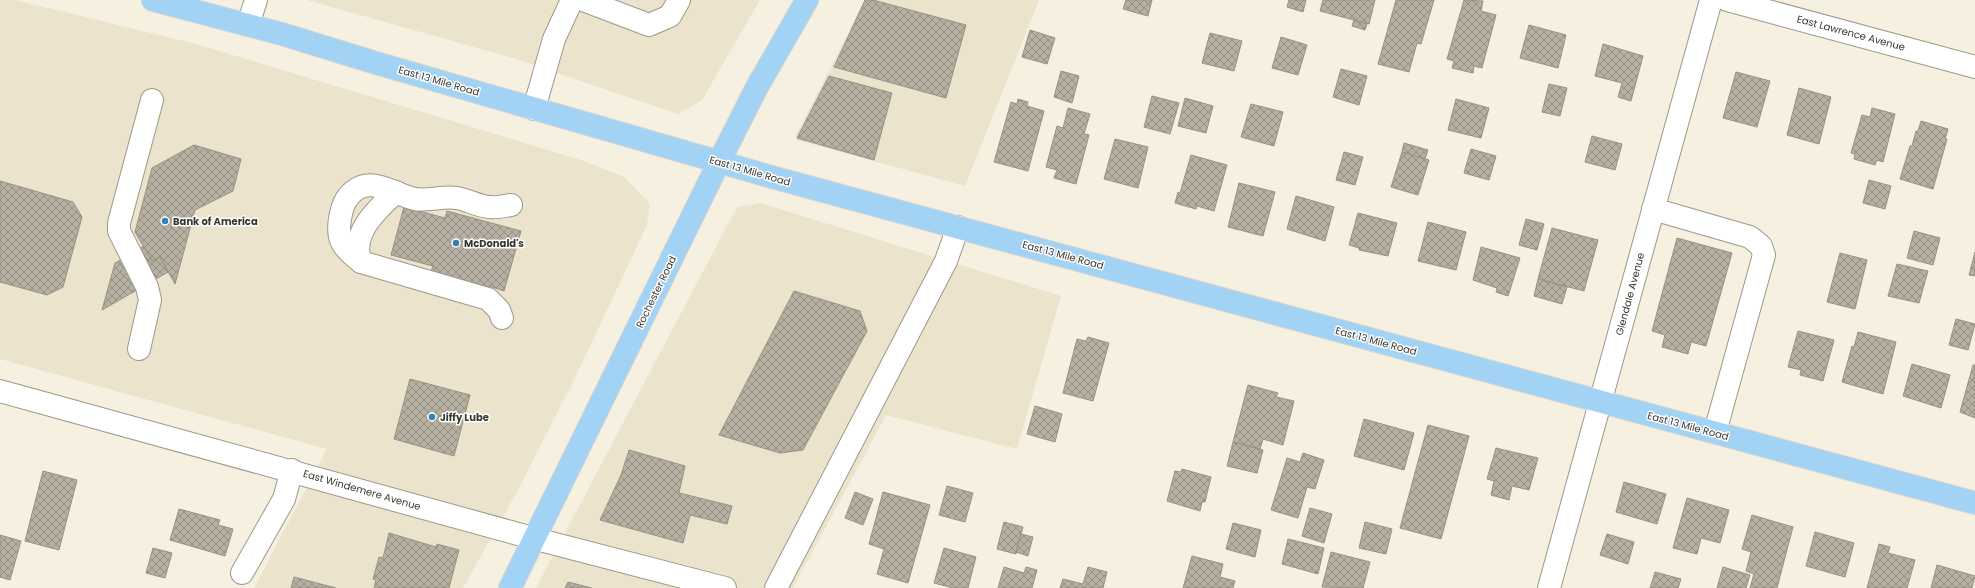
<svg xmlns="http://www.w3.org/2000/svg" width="1975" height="588" font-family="Poppins,sans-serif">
  <defs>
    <pattern id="building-cross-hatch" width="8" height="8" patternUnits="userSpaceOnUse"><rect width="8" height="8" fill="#b5b0a1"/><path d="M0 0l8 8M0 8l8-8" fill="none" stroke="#949084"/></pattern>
  </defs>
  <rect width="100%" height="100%" fill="#f5f0e0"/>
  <g fill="#ebe3cc">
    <polygon points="0,0 15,0 196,44 581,160 624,177 650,204 647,225 574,380 518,490 463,588 254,588 327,449 0,359"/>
    <polygon points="307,0 760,0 702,100 678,114 513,58"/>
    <polygon points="865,0 1039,0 965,186 797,140 796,138 796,135"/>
    <polygon points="760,203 1061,296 1017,449 886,415 793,588 536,588 737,207"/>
  </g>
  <g fill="url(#building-cross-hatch)" stroke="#969183">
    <polygon points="865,0 873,0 966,25 946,98 834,67"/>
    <polygon points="1126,0 1152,0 1148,16 1123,9"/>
    <polygon points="1289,0 1306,0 1303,12 1287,7"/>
    <polygon points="1323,0 1375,0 1369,24 1320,11"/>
    <polygon points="1396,0 1434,0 1421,44 1417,43 1409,72 1378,64"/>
    <polygon points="1464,0 1483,1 1481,11 1496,15 1482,68 1474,66 1473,73 1452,68 1454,61 1447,59"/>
    <polygon points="1354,20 1367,24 1365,30 1352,26"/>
    <polygon points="1529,25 1566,35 1558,68 1520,58"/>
    <polygon points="1030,30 1055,38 1047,64 1022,57"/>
    <polygon points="1210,33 1242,41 1234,71 1202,63"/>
    <polygon points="1281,37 1307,45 1298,75 1272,68"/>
    <polygon points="1603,44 1643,56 1631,101 1618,97 1622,83 1595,76"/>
    <polygon points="1341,69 1367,76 1359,105 1333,97"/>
    <polygon points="1061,71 1079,76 1072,103 1054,97"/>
    <polygon points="1736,72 1770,81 1757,127 1723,118"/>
    <polygon points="829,76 892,93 874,160 797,138"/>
    <polygon points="1549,84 1567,88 1560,116 1542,112"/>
    <polygon points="1799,88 1831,97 1819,144 1787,135"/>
    <polygon points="1152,96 1179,103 1170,134 1144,127"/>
    <polygon points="1185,98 1213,106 1206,133 1178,126"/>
    <polygon points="1018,99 1028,102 1027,106 1044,111 1028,171 994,162 1011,102 1017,104"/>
    <polygon points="1456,99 1489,108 1481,138 1448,130"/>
    <polygon points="1251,104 1283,112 1274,146 1241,137"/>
    <polygon points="1068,108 1090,114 1084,134 1089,135 1076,184 1054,178 1057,170 1046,167 1057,126 1063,128"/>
    <polygon points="1872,108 1895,114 1883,162 1877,160 1875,165 1854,159 1855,154 1851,153 1862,115 1870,117"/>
    <polygon points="1921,121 1948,129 1945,139 1947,139 1933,189 1900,179 1910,146 1912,146 1916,131 1918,131"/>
    <polygon points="1592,136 1622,144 1615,170 1585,162"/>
    <polygon points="1115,139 1148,147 1138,188 1104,179"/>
    <polygon points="1404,143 1428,150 1425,159 1402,152"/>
    <polygon points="194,145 241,159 233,191 195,210 175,284 160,257 152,261 135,232 152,168"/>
    <polygon points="1471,149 1496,156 1489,180 1464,173"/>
    <polygon points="1344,152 1363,157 1355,185 1336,180"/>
    <polygon points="1402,152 1429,160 1418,195 1391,187"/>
    <polygon points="1191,155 1227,165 1214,211 1197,206 1196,209 1175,203 1178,192 1180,193"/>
    <polygon points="1869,180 1891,186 1885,209 1863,203"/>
    <polygon points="0,181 73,202 82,217 63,287 47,295 0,282"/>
    <polygon points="1239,183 1275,192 1263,236 1228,227"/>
    <polygon points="1296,196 1334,207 1325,241 1287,229"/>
    <polygon points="404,207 445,218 447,211 521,231 504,291 489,286 481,288 430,274 433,266 391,255"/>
    <polygon points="1358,213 1397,223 1388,256 1359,250 1359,248 1349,245"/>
    <polygon points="1526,219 1544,224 1537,250 1519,245"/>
    <polygon points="1428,222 1466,232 1456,270 1418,261"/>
    <polygon points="1552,228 1598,240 1584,291 1538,279"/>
    <polygon points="1914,231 1940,238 1933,265 1907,258"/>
    <polygon points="1677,238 1732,253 1706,346 1691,342 1688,354 1662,347 1665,335 1652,331"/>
    <polygon points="144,246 152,261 160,257 168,272 102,310 115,263"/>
    <polygon points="1481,247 1520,258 1508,296 1496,292 1497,288 1473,280"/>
    <polygon points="1975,252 1975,276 1969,275"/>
    <polygon points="1840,253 1867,260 1855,309 1827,302"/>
    <polygon points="1897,264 1928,271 1919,303 1888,296"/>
    <polygon points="1538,279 1567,287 1562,304 1534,296"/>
    <polygon points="794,291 860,311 867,331 803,450 780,453 719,435"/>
    <polygon points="1956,319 1975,324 1968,350 1949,345"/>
    <polygon points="1798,331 1834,340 1823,381 1800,375 1801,370 1788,367"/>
    <polygon points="1858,332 1896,342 1883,394 1842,382 1852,346 1854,347"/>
    <polygon points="1088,337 1109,343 1093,401 1063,393 1077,339 1086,341"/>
    <polygon points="1912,364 1950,375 1941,408 1903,396"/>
    <polygon points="1973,365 1975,365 1975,418 1960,412"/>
    <polygon points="410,379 470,395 454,456 394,439"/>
    <polygon points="1248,385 1278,393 1276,397 1294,401 1283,445 1263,439 1260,449 1233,442"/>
    <polygon points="1035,406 1062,414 1055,442 1027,434"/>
    <polygon points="1364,419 1414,433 1404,470 1354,456"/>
    <polygon points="1428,425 1469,436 1441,539 1400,528"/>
    <polygon points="1233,442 1263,450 1257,473 1227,466"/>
    <polygon points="1496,448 1538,458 1529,490 1512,486 1509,500 1491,495 1494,481 1487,479"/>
    <polygon points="629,450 685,466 679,493 732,506 727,524 690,515 683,543 600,520 621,475"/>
    <polygon points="1303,453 1324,460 1315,489 1307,487 1298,518 1271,510 1287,458 1300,462"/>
    <polygon points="1182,469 1211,477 1205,502 1202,502 1200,511 1167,501 1175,471 1181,472"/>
    <polygon points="43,471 77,480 59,550 25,541"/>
    <polygon points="1624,482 1666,494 1657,524 1616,512"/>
    <polygon points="947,486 973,493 965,522 939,515"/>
    <polygon points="855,492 873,499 863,525 845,518"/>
    <polygon points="883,492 930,505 908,583 877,574 884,549 869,544"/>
    <polygon points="1687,498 1729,510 1720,543 1701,538 1697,554 1673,548"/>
    <polygon points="1310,508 1332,514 1324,543 1302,536"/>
    <polygon points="179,509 220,520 218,525 233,529 225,556 170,540"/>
    <polygon points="1752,515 1793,527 1777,588 1750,588 1754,574 1746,571 1751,552 1742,549"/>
    <polygon points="1004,522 1023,527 1016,554 997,549"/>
    <polygon points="1365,522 1392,529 1386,554 1359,548"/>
    <polygon points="1233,523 1261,530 1255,557 1226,549"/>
    <polygon points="1815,532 1854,543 1845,577 1806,566"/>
    <polygon points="389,533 436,547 437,544 459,550 449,588 374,588 376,580 373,579 379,557 383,558"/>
    <polygon points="1021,534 1033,537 1028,556 1016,552"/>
    <polygon points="1607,534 1634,542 1628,564 1600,555"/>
    <polygon points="0,535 21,541 10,580 0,577"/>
    <polygon points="1288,539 1324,548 1318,574 1282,564"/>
    <polygon points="1879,544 1890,547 1888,553 1915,560 1907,588 1867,588"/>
    <polygon points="153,548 172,553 165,578 146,573"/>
    <polygon points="944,548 976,557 968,588 953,588 934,583"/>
    <polygon points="1331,552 1370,562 1363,588 1322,587"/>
    <polygon points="1192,556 1223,564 1220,577 1235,581 1233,588 1183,588"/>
    <polygon points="1937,565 1975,576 1972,588 1931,588"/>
    <polygon points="1004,567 1024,573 1026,567 1037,570 1032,588 998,588"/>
    <polygon points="1088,567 1107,572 1103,588 1060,588 1063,579 1083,584"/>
    <polygon points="1723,567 1750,575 1746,588 1717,588"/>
    <polygon points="1655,572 1681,579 1678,588 1650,588"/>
    <polygon points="294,577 336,588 291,588"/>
    <polygon points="568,582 592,588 565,588"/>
  </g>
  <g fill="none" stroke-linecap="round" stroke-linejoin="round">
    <defs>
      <g id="minor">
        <polyline points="583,0 649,25 670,16 679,0"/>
        <polyline points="1727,0 1975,67"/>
        <polyline points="248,25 256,0"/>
        <polyline points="534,109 554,39 572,0"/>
        <polyline points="1653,209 1750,237 1761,246 1764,255 1715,432"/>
        <path d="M 361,262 C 349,235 377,209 396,192"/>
        <path d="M 502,318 L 499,310 L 488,299 L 361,262 C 345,249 336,242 340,219 C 342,207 345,198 354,191 C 373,176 395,195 415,199 C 429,201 443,196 457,198 C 468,200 478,206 489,207 C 496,208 504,206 511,205"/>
        <polyline points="139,349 150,300 147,287 119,231 119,223 152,100"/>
        <polyline points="0,391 536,539 725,588"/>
        <polyline points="242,573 284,499 292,470"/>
        <polyline points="776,588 946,261 958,227"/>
        <polyline points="1549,588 1711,0"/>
      </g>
      <g id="major">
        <polyline points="153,0 282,34 376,63 768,176 1975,503"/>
        <polyline points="510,588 719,162 757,87 807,0"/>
      </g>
    </defs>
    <use href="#minor" stroke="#9d988a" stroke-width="24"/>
    <use href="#major" stroke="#d3d3d1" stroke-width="24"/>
    <use href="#minor" stroke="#fff" stroke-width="22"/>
    <use href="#major" stroke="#a3d3f4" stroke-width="22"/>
  </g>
  <g fill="#3482b4" stroke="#fff" stroke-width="1.5">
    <circle cx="165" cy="221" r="4"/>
    <circle cx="456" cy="243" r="4"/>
    <circle cx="432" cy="417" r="4"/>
  </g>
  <g text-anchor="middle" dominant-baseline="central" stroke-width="3" stroke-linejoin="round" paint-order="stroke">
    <g font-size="10" fill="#383630" stroke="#fff">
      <text transform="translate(1851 33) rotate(15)">East Lawrence Avenue</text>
      <text transform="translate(439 81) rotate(16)">East 13 Mile Road</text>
      <text transform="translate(750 171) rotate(16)">East 13 Mile Road</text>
      <text transform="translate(1063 255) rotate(15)">East 13 Mile Road</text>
      <text transform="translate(656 292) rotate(-64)">Rochester Road</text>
      <text transform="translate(1630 294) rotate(-75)">Glendale Avenue</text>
      <text transform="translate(1376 341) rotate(15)">East 13 Mile Road</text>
      <text transform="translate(1688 426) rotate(15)">East 13 Mile Road</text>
      <text transform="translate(362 490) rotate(16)">East Windemere Avenue</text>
    </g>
    <g font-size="10" font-weight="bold" fill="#383630" stroke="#fff" text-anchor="start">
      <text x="173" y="221">Bank of America</text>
      <text x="464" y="243">McDonald's</text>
      <text x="440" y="417">Jiffy Lube</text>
    </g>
  </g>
</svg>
